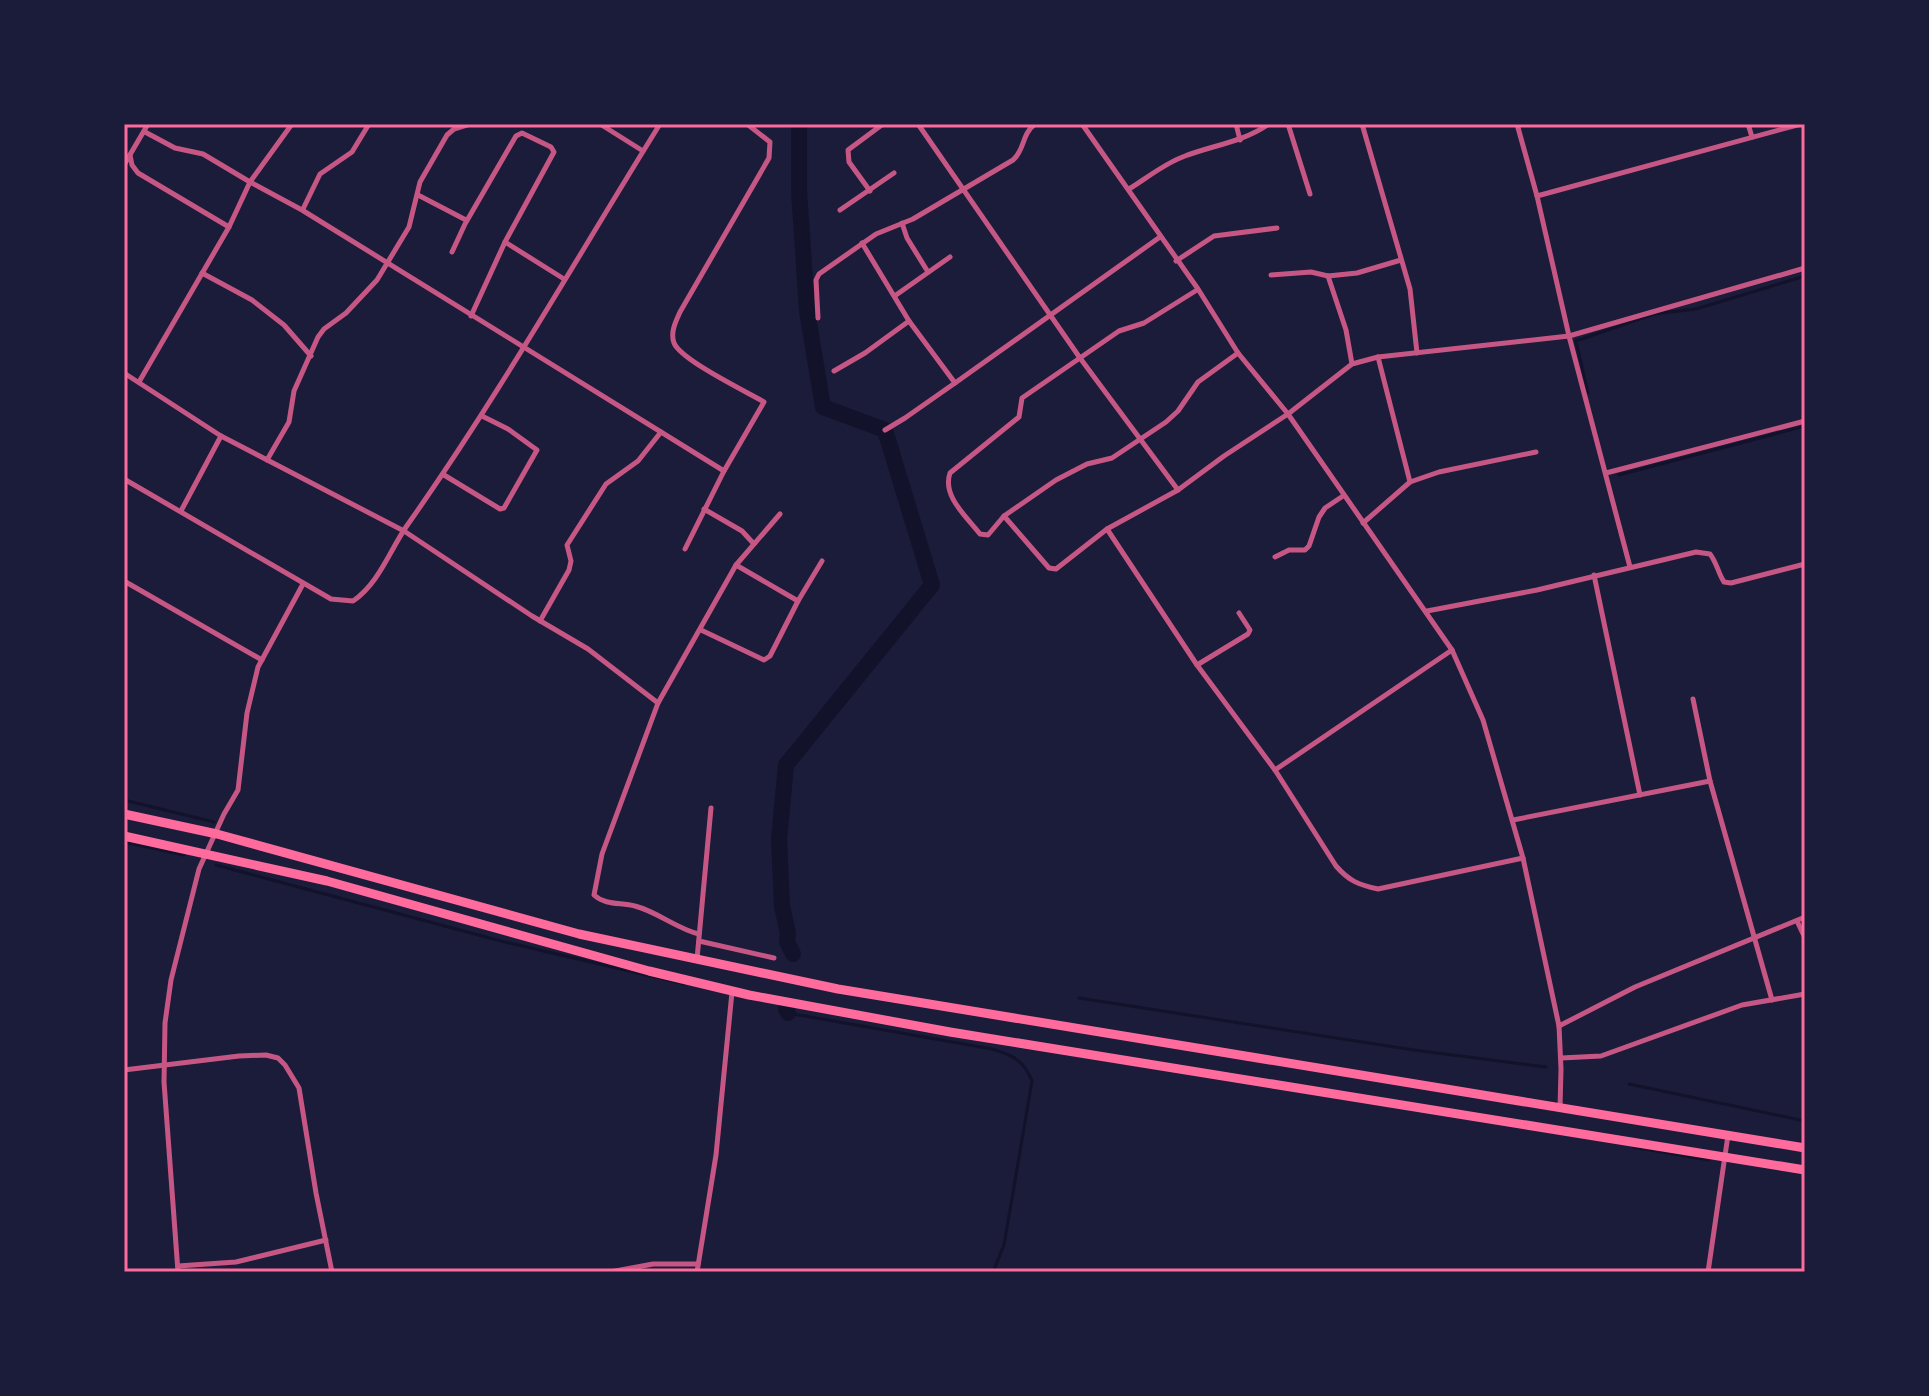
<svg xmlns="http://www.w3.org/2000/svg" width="1929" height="1396" font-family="Overpass,sans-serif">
  <rect width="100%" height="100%" fill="#1b1b3a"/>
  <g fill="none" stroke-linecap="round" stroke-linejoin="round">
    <g stroke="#12122b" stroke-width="3">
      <polyline points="1588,393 1576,341 1654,314 1696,309 1805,276"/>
      <polyline points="1619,475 1805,426"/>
      <polyline points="124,800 214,822"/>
      <polyline points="124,842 184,855"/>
      <polyline points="216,865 501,941 685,984"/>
      <polyline points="1079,998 1414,1050 1546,1067"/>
      <path d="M 788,1013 L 992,1049 C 1013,1055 1024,1061 1032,1081 L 1004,1245 L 993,1272"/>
      <polyline points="1629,1084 1805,1121"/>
      <polyline points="1633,1147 1709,1160"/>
    </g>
    <g stroke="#12122b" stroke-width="16">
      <polyline points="793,954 787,942 788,933 782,906 779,839 786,765 932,585 885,430 823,407 807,311 799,190 799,124"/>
      <polyline points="786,1009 788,1013"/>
    </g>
    <g stroke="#c65784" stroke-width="5">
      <polyline points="600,124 643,151"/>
      <polyline points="918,124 1080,358 1178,490"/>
      <polyline points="1082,124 1198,289 1238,353 1288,414 1452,650 1483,720 1523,858 1559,1026 1561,1069 1560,1108"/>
      <polyline points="1236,124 1240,140"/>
      <polyline points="1288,124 1310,194"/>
      <polyline points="1362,124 1410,289 1417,353"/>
      <polyline points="1517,124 1537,196 1569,336 1630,567"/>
      <polyline points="1748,124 1752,137"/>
      <polyline points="145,132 175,148 203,154 250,182 302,210 724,471"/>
      <polyline points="130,155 132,165 138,173 229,227"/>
      <polyline points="124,165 148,124"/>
      <path d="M 1129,189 C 1147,178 1165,163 1185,156 C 1214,145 1243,142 1269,124"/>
      <polyline points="870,191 849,162 848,150 883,124"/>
      <polyline points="418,195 466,220"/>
      <polyline points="1537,196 1801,124"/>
      <polyline points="303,209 320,174 352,152 369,124"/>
      <polyline points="840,210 894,173"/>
      <polyline points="902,223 907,238 928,272"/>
      <polyline points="862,243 909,321 955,383 1160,237"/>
      <polyline points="452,252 465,224 516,136 522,133 551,147 554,152 505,242 564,279"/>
      <polyline points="1176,261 1214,236 1277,228"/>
      <polyline points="202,273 252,300 284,325 311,356"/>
      <polyline points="1271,275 1311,272 1328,276 1346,330 1352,364"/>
      <polyline points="1328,276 1357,273 1401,260"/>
      <path d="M 1197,290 L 1144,323 L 1119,331 L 1022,398 L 1019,417 L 950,473 C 942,496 966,516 980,534 L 988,535 L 1004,516 L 1056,480 L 1087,464 L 1112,458 L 1166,422 L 1178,411 L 1198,382 L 1238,353"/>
      <polyline points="896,295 950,257"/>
      <polyline points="471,316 505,242"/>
      <path d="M 818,318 L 816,280 L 819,274 L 876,234 L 913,219 L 1013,160 C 1025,150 1021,135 1035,124"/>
      <polyline points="1378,357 1410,482"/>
      <polyline points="834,371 865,353 909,321"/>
      <path d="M 124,373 L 221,436 L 404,531 L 532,616 L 588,649 L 658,703 L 602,854 L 594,895 C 606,906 621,902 635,906 C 658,912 677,929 699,934"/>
      <polyline points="139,382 229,227 250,182 292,124"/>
      <polyline points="885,430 905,418 955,383"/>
      <polyline points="267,460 289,422 294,391 318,337 324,329 346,313 377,280 409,227 420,182 447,135 454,129 470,124"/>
      <polyline points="1606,473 1805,421"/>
      <polyline points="444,475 500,509 504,508 537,450 508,429 482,416"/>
      <path d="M 124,479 L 331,599 L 353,601 C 379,583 389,552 406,527 C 498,397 576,259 660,124"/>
      <polyline points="704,509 742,531 754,544"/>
      <polyline points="181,511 221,436"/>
      <polyline points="1004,516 1049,568 1056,569 1107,529 1178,490 1224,456 1288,414 1352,364 1378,357 1569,336 1805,268"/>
      <polyline points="1363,523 1410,482 1439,472 1536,452"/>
      <path d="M 1107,529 L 1197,665 L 1275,770 L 1336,866 C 1349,881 1359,885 1378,889 L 1523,858"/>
      <path d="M 685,549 L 724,471 L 764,402 C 745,391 681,360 674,343 C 670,332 676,321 680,312 L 769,158 L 770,142 L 747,124"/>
      <polyline points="1275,557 1289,550 1305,550 1309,546 1319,517 1325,508 1343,496"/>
      <polyline points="736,565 798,601"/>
      <polyline points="1594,575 1640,795"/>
      <polyline points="124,581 262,660"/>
      <path d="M 1427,611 L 1537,590 L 1696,552 L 1710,554 C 1717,563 1718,573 1724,582 L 1731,583 L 1805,564"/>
      <polyline points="540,621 569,570 571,561 567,545 606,484 638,461 661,432"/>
      <polyline points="701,630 764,660 770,656 798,601 822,561"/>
      <polyline points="1197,665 1248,634 1250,630 1239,613"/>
      <polyline points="1693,699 1710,781 1772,1000"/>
      <polyline points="658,703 736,565 780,514"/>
      <polyline points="1275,770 1452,650"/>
      <polyline points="1513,820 1710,781"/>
      <polyline points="1797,921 1805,938"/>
      <polyline points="699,941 774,958"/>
      <polyline points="697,959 711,808"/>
      <polyline points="1559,1026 1635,987 1805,917"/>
      <polyline points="1561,1058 1601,1056 1742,1005 1805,994"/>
      <polyline points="124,1070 239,1056 266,1055 278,1058 285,1065 299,1088 316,1193 332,1272"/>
      <polyline points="178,1266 236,1262 326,1240"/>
      <polyline points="178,1272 164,1082 165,1023 171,980 199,869 224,814 238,790 247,713 258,667 303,584"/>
      <polyline points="610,1272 653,1264 698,1264"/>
      <polyline points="697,1272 716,1155 732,992"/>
      <polyline points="1708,1272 1728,1135"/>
    </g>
    <g stroke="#ff6b9d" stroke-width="9">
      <polyline points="124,814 217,834 579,934 838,989 1805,1148"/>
      <polyline points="124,836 327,881 649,971 749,995 950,1032 1805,1170"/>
    </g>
  </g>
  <rect width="1929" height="1396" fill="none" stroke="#1b1b3a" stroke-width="252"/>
  <rect x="126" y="126" width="1677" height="1144" fill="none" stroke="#ff6b9d" stroke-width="3"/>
</svg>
